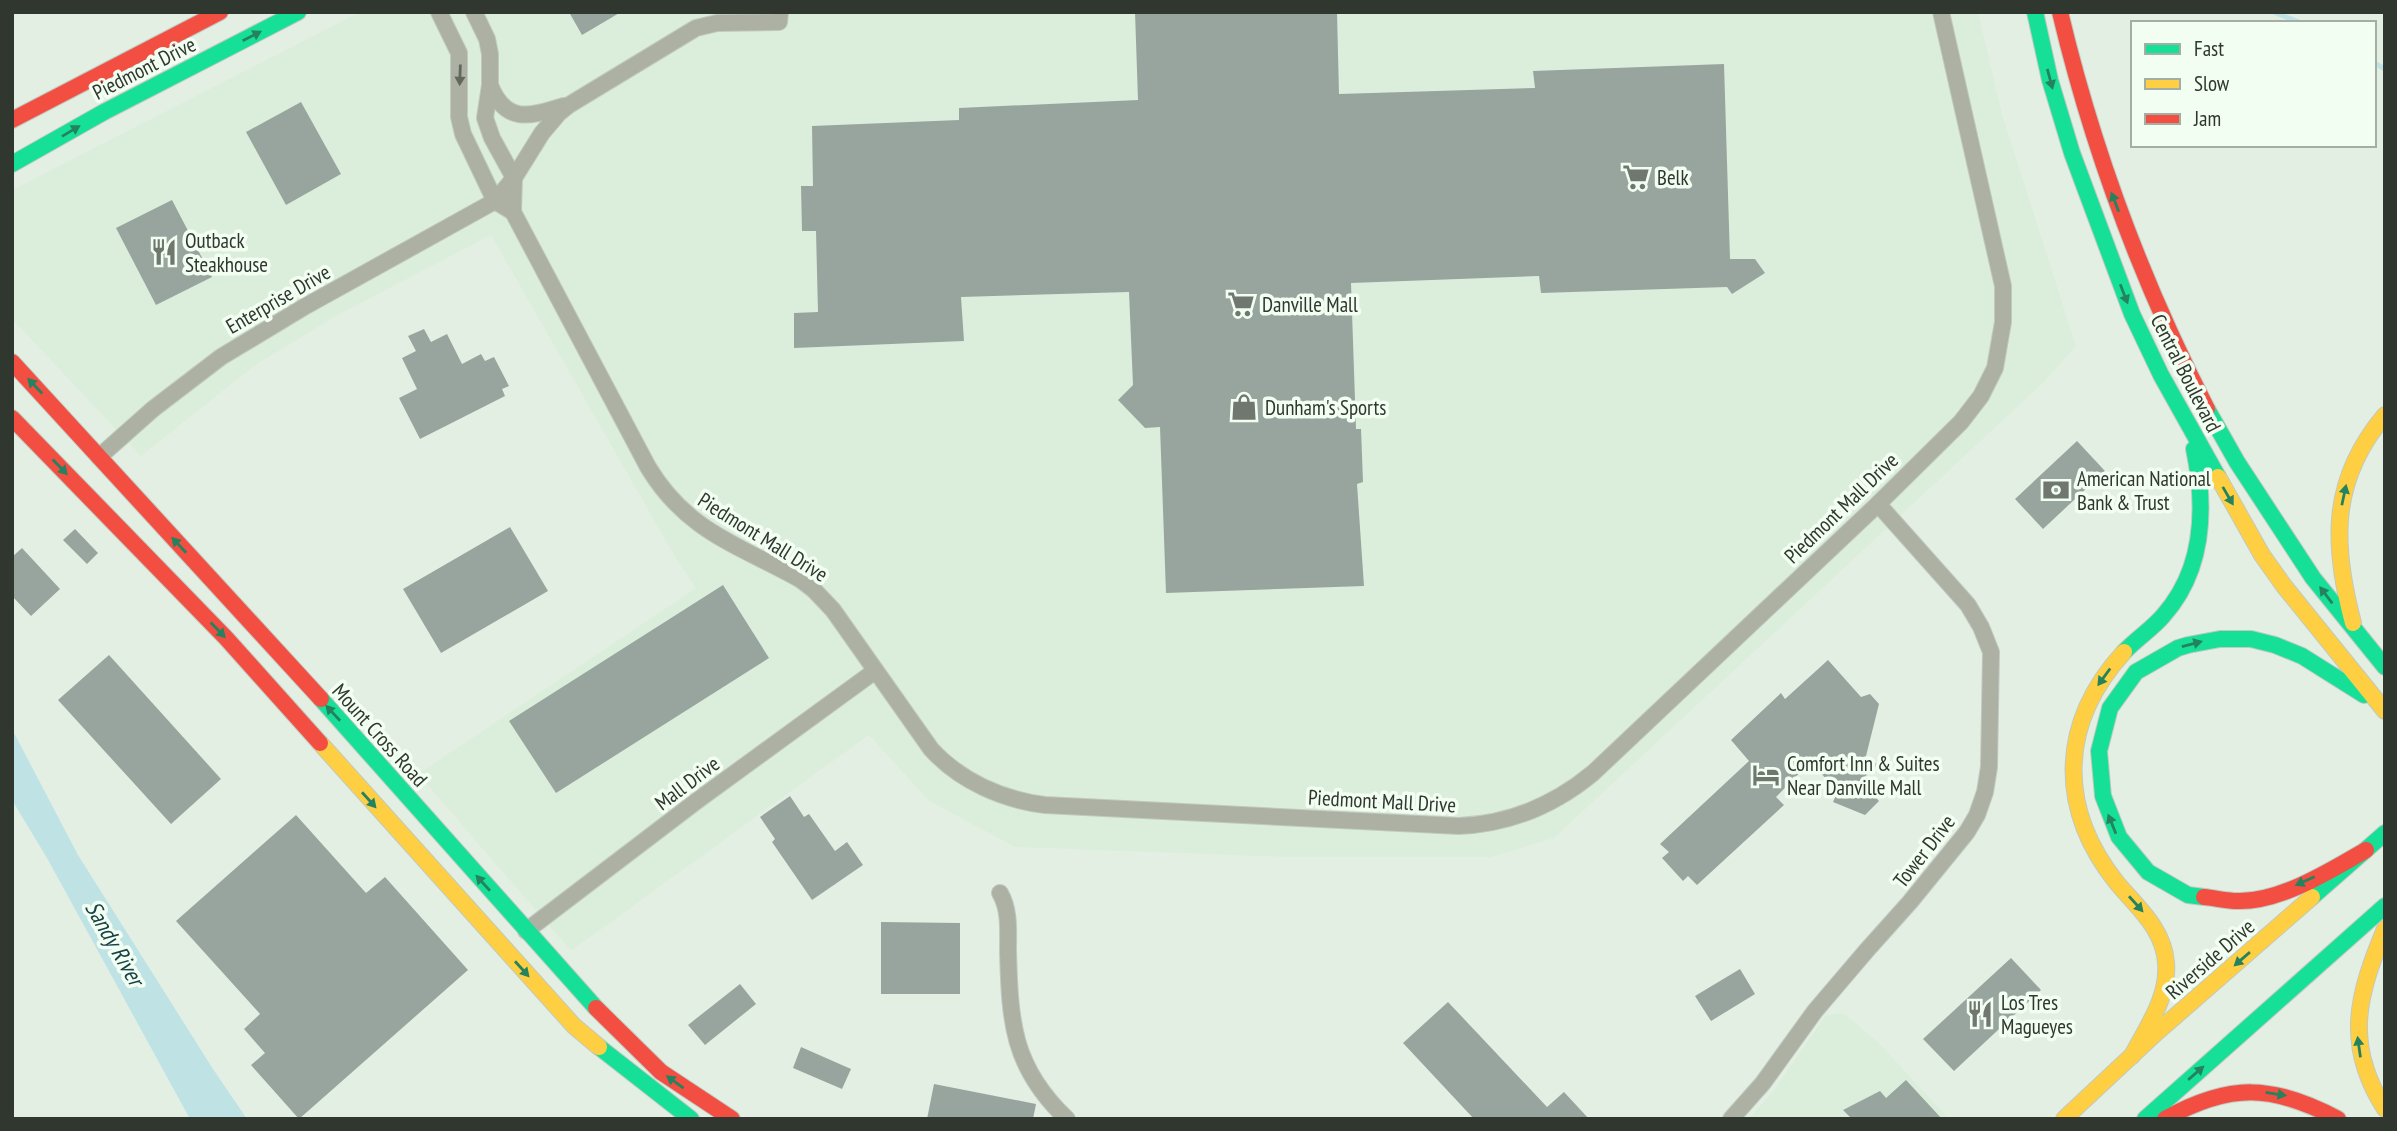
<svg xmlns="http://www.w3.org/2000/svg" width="2397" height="1131" font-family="'PT Sans Narrow',sans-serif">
  <rect width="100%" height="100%" fill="#e4efe4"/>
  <g fill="#dbeedb">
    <polygon points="360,12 1978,12 2002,114 2076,346 2043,383 1554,838 1491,857 1288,857 1015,847 929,801 869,735 571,951 418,774 696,588 674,555 491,235 336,316 254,366 141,456 12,319 12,190"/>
    <polygon points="1840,1013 1846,1015 1880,1044 1949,1119 1748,1119 1773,1091 1825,1016"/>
  </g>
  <polygon fill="#bfe3e5" points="12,729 78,855 213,1069 247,1119 190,1119 47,858 12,800"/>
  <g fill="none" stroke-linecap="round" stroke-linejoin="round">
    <g stroke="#bfe3e5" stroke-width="5">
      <polyline points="2274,12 2301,23"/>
      <polyline points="2374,63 2385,69"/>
    </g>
  </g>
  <g fill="#98a59e">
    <polygon points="569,12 621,12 582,35"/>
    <polygon points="1135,12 1337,12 1339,94 1535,88 1533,71 1724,64 1730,259 1755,259 1765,273 1732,294 1727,287 1541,293 1539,276 1351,283 1356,429 1361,429 1363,482 1357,484 1364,586 1166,593 1160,427 1145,428 1118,400 1133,385 1129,292 961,297 964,341 794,348 794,313 818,312 816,231 802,231 801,186 813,186 812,126 959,120 959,108 1138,100"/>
    <polygon points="301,102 341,174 286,205 246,132"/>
    <polygon points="172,200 212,277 156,305 116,228"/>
    <polygon points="424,329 431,342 447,334 462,364 481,354 485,361 494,357 509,386 502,389 505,396 420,439 399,398 417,389 402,358 416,351 408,336"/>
    <polygon points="2077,441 2105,471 2043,529 2015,499"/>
    <polygon points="510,527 548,591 441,653 403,589"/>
    <polygon points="75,529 98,553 87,564 63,540"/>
    <polygon points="22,548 60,589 31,616 12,596 12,557"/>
    <polygon points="723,585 769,658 556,793 509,721"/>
    <polygon points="109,655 221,779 171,824 58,700"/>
    <polygon points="1828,660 1861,697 1870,694 1879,704 1865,760 1879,764 1860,781 1879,801 1865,815 1833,802 1838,791 1810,762 1776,797 1784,805 1697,885 1688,876 1683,881 1662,858 1669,852 1660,844 1749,761 1731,740 1781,693 1785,699"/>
    <polygon points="790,796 804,817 809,814 835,851 847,842 863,865 812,900 772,842 775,839 760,817"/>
    <polygon points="296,815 366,893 385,877 468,970 299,1119 251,1065 265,1053 244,1029 260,1014 176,921"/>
    <polygon points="881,922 960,923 960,994 881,994"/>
    <polygon points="2011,958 2041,990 1954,1071 1923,1039"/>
    <polygon points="1740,969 1755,994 1711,1021 1695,996"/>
    <polygon points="740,984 756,1004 705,1045 688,1025"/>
    <polygon points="1448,1002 1547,1107 1564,1092 1589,1119 1474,1119 1403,1043"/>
    <polygon points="801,1047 851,1069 842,1089 793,1068"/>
    <polygon points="1906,1080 1942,1119 1852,1119 1843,1110 1880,1091 1886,1098"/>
    <polygon points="934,1084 1036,1104 1033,1119 927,1119"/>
  </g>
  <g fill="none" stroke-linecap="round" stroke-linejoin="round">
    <defs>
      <g id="street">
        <polyline points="439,12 459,53 459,117 463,134 495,201"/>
        <polyline points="474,12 487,39 490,54 490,85 485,118 492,138 514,178 513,212"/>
        <path d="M 490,85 C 506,125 530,116 564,106"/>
        <path d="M 495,201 L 513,212 L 648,467 C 687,532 739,545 801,580 L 814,590 L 833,610 L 931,749 C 960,781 1003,800 1045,805 L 1459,826 C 1510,824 1553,806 1593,773 L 1878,504 L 1961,422 L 1981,396 L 1995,368 L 2003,322 L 2003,286 L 1941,12"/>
        <polyline points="99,457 153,409 221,357 304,307 495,201 514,178 542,133 559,113 569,105 696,28 717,23 779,22 780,12"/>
        <path d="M 1000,893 C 1010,910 1008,931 1008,951 C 1010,1022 1012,1067 1067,1119"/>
        <polyline points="526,931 698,800 875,671"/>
        <polyline points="1731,1119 1763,1083 1815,1011 1867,950 1910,902 1967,832 1977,815 1985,792 1989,767 1991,652 1981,627 1968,605 1878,504"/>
      </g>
      <g id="fast">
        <polyline points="2035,12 2050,80 2072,153 2132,314 2161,375 2218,477"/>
        <polyline points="12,164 104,112 298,12"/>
        <polyline points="2207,409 2237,462 2313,578 2385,667"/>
        <path d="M 2124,652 C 2136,639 2152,629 2163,616 C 2205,569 2206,507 2194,449"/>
        <polyline points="321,699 596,1008"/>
        <polyline points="2204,897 2188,895 2148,872 2119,837 2103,796 2099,751 2110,708 2136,672 2178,648 2188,645 2220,639 2251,639 2275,645 2302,656 2364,695"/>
        <polyline points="2312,897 2385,833"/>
        <polyline points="599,1047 691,1119"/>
        <polyline points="2145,1119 2385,906"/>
      </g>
      <g id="slow">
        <polyline points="2218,477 2262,555 2284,586 2385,711"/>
        <path d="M 2353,623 C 2332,544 2330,480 2385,415"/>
        <path d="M 2124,652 C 2059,723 2057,808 2117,883 C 2137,907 2164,929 2166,963 C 2169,997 2147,1027 2132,1056"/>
        <polyline points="320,743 574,1026 599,1047"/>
        <path d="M 2385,929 C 2357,996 2344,1045 2385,1109"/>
        <polyline points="2064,1119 2156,1033 2312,897"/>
      </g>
      <g id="jam">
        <path d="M 2060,12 C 2093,151 2142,282 2207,409"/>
        <polyline points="12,120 220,12"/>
        <polyline points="12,362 321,699"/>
        <polyline points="12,418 226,638 320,743"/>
        <path d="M 2204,897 C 2215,898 2227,901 2238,901 C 2280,902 2330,871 2366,850"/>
        <polyline points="596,1008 661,1072 732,1119"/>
        <path d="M 2165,1119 C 2230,1083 2272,1084 2338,1119"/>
      </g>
    </defs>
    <use href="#street" stroke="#c1c9c1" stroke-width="18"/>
    <use href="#fast" stroke="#c1c9c1" stroke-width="18"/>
    <use href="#slow" stroke="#c1c9c1" stroke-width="18"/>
    <use href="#jam" stroke="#c1c9c1" stroke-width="18"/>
    <use href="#street" stroke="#adb1a4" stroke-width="16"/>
    <use href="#fast" stroke="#16e098" stroke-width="16"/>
    <use href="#slow" stroke="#ffcf43" stroke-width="16"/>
    <use href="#jam" stroke="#f24e42" stroke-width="16"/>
  </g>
  <defs><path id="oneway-solid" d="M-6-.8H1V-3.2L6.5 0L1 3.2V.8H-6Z" transform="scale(1.75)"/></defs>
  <g fill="#24835e">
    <use href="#oneway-solid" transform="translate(252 36) rotate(-27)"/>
    <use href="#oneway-solid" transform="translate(2050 79) rotate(75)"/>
    <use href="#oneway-solid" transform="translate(71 131) rotate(-31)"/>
    <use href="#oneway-solid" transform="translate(2115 202) rotate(-111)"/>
    <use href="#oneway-solid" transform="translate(2124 294) rotate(69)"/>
    <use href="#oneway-solid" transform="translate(35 386) rotate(-134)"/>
    <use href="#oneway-solid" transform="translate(60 467) rotate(46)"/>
    <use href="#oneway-solid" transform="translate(2344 495) rotate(-78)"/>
    <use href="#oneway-solid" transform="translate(2228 496) rotate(60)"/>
    <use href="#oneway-solid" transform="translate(179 545) rotate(-133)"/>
    <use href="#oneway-solid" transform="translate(2326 595) rotate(-127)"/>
    <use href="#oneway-solid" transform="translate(218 630) rotate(46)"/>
    <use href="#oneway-solid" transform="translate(2192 644) rotate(-15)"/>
    <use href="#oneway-solid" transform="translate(2104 677) rotate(126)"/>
    <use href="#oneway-solid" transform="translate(333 713) rotate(-133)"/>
    <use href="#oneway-solid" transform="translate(369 800) rotate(48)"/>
    <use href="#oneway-solid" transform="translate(2112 824) rotate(-112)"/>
    <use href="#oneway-solid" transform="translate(2305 881) rotate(156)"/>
    <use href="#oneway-solid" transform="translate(483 883) rotate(-132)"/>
    <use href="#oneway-solid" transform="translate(2136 904) rotate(48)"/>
    <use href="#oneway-solid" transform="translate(2242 959) rotate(139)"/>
    <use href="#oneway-solid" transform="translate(522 969) rotate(48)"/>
    <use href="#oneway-solid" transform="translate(2359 1047) rotate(-98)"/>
    <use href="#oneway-solid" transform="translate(2196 1073) rotate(-41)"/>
    <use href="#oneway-solid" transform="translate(675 1082) rotate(-144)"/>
    <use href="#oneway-solid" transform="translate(2276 1094) rotate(9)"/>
  </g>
  <use fill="#62685e" href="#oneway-solid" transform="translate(460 75) rotate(92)"/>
  <defs>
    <symbol id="supermarket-bare" viewBox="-9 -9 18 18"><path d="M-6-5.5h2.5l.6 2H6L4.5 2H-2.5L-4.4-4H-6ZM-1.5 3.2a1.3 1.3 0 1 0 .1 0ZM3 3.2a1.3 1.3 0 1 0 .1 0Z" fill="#6f776e" stroke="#f3fef2" stroke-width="2.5" paint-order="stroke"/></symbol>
    <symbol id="restaurant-bare" viewBox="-9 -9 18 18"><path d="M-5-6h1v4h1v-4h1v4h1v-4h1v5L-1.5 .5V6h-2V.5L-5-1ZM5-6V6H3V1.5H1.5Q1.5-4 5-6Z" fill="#6f776e" stroke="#f3fef2" stroke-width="2.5" paint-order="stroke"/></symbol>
    <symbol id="shop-bare" viewBox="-9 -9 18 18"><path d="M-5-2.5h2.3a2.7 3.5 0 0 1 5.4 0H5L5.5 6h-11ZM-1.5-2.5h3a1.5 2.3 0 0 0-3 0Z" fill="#6f776e" stroke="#f3fef2" stroke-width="2.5" paint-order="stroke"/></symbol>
    <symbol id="bank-bare" viewBox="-9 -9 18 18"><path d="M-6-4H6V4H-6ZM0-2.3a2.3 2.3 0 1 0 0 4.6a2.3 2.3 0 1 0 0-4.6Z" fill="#6f776e" stroke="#f3fef2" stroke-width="2.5" paint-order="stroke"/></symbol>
    <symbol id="hotel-bare" viewBox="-9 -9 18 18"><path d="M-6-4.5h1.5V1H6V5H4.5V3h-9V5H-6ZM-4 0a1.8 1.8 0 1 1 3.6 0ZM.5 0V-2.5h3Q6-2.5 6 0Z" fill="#6f776e" stroke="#f3fef2" stroke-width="2.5" paint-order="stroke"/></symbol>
  </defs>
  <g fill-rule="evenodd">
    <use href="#supermarket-bare" x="1617" y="158" width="38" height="38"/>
    <use href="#restaurant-bare" x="145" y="233" width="38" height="38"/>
    <use href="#supermarket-bare" x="1222" y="285" width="38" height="38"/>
    <use href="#shop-bare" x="1225" y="388" width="38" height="38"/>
    <use href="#bank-bare" x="2037" y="471" width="38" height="38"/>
    <use href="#hotel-bare" x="1747" y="756" width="38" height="38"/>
    <use href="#restaurant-bare" x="1961" y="995" width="38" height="38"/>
  </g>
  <g text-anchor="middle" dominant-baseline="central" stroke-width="7" stroke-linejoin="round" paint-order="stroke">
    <g font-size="21" fill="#30372f" stroke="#f3fef2">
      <text transform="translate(144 68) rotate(-27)">Piedmont Drive</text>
      <text transform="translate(278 299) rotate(-30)">Enterprise Drive</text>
      <text transform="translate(2186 373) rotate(63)">Central Boulevard</text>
      <text transform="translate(1841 508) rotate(-44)">Piedmont Mall Drive</text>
      <text transform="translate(763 537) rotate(32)">Piedmont Mall Drive</text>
      <text transform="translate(380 735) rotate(48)">Mount Cross Road</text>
      <text transform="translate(687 783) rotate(-37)">Mall Drive</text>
      <text transform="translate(1382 801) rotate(3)">Piedmont Mall Drive</text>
      <text transform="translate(1924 851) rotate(-52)">Tower Drive</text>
      <text transform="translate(2210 959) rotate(-41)">Riverside Drive</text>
    </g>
    <g font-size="21" fill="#30372f" stroke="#f3fef2" text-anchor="start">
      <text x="1657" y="177">Belk</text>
      <text x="185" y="240">Outback<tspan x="185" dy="24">Steakhouse</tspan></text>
      <text x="1262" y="304">Danville Mall</text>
      <text x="1265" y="407">Dunham's Sports</text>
      <text x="2077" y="478">American National<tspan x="2077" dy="24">Bank &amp; Trust</tspan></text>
      <text x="1787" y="763">Comfort Inn &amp; Suites<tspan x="1787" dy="24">Near Danville Mall</tspan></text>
      <text x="2001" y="1002">Los Tres<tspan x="2001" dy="24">Magueyes</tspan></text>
    </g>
    <g font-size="23" font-style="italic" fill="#164248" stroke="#f3fef2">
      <text transform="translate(115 943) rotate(60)">Sandy River</text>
    </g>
  </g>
  <rect width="2397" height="1131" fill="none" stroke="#30372f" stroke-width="28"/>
  <rect x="2131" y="21" width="245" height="126" fill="#f3fef2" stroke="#a5aea4" stroke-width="2"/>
  <rect x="2145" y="44" width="35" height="10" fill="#16e098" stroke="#a5aea4" stroke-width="2"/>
  <text x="2194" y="56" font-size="21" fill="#30372f">Fast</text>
  <rect x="2145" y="79" width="35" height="10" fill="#ffcf43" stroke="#a5aea4" stroke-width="2"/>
  <text x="2194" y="91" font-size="21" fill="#30372f">Slow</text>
  <rect x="2145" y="114" width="35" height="10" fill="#f24e42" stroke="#a5aea4" stroke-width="2"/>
  <text x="2194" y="126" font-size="21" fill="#30372f">Jam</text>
</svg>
